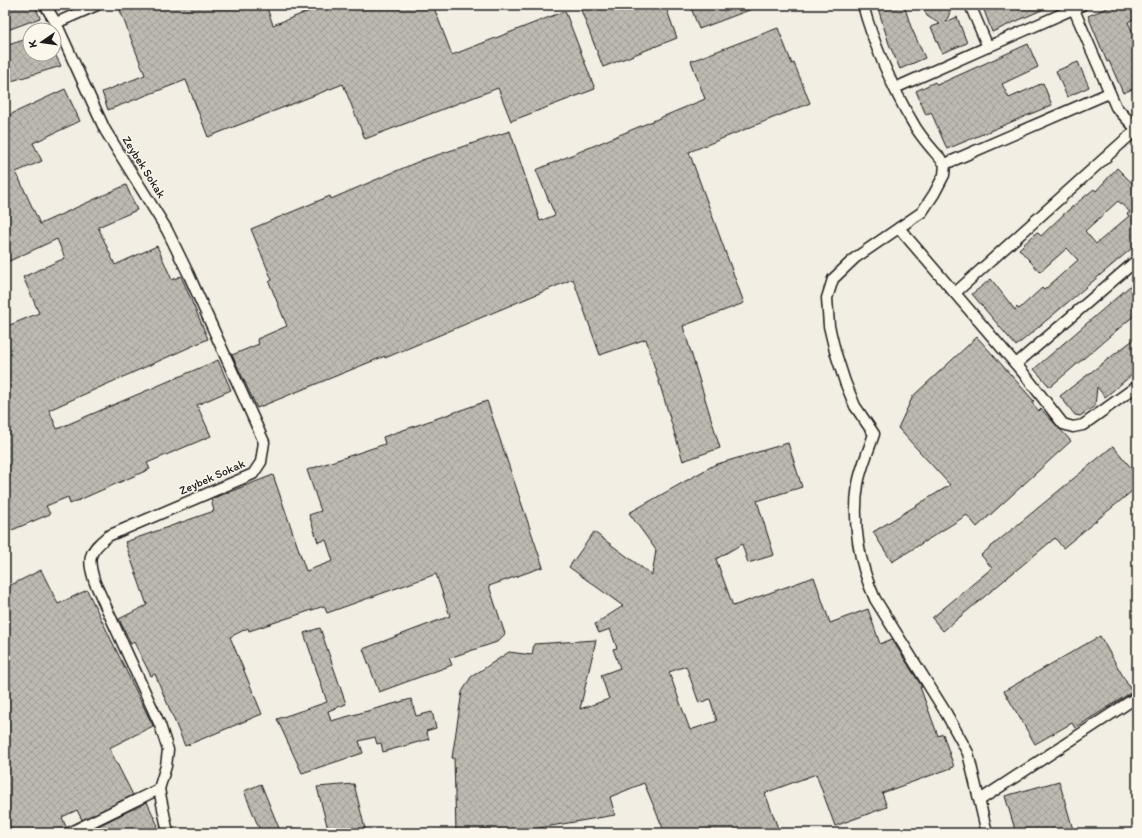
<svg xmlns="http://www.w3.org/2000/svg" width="1142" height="838" font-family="Itim,sans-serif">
  <defs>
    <pattern id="building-cross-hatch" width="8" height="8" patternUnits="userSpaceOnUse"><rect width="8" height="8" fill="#bdbab1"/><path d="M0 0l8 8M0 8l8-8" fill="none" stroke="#a29f98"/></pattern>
  </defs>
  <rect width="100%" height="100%" fill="#f2eee4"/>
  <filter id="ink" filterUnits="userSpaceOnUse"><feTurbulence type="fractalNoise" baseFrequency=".025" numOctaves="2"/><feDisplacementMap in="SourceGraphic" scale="8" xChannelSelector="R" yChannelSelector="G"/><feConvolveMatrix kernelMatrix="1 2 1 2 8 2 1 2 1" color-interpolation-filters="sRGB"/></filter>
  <g filter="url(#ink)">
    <g fill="url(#building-cross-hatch)" stroke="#1c1c1c" fill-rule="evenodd">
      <polygon points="5,5 35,5 40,18 5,31"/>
      <polygon points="118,5 266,5 273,25 325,5 433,5 452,55 565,11 595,89 511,121 498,88 365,139 343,84 208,137 186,80 108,110 102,92 145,75"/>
      <polygon points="579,5 665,5 677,38 603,67"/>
      <polygon points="690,5 760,5 760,6 699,29"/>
      <polygon points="877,5 904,5 911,27 925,58 900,69 889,44"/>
      <polygon points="922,5 953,5 946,22 957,17 967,43 942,53 931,27 940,24 927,16"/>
      <polygon points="996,5 1053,5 992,32 984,10"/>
      <polygon points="1114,5 1137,5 1137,17 1128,22 1137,42 1137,87 1123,93 1109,61 1107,62 1088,16"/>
      <polygon points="778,28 792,64 794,63 810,103 689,152 744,303 683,326 720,448 683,461 646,339 600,355 573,279 385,358 385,356 257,408 232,355 259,344 257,339 287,326 269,282 272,280 251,229 330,196 331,199 422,160 510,131 540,221 555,215 536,170 705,99 691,61"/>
      <polygon points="30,38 30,54 55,54 61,66 5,83 5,46"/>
      <polygon points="1028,44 1038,67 1002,84 1009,98 1043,83 1052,105 947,149 931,112 926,115 916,91 935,82 937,85"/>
      <polygon points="1078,62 1089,87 1067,97 1056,71"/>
      <polygon points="65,89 80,121 33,143 42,161 16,172 40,224 126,185 137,210 98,227 115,265 157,246 172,280 181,276 208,339 49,410 57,429 218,360 231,390 197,405 211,436 147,463 150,469 70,504 68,497 46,506 50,514 5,533 5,327 39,313 23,277 65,258 57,239 5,263 5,117"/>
      <path d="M1117 168 1137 188V244L1016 346 972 294 991 279 1015 310 1017 307 1019 309 1042 288 1044 290 1078 260 1067 248 1040 272 1019 249 1037 232 1041 236 1066 212 1094 189 1096 191ZM1118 201 1130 212 1127 214 1129 216 1096 244 1085 231Z"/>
      <polygon points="1137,280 1137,313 1050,387 1034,369"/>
      <polygon points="977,337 1034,401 1032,403 1039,411 1041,409 1071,441 977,527 967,515 892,562 873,532 950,485 898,428 913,396"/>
      <polygon points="1137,337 1137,380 1132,375 1105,397 1097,387 1095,406 1080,416 1075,415 1060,396"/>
      <polygon points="487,401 543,567 489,586 505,634 497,642 449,658 452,665 379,692 363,649 450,616 436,574 327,613 324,606 249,631 248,628 230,637 262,714 185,746 155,674 151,676 134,642 131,644 119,619 147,605 125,542 214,511 211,499 273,475 306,571 333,561 326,540 318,542 309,515 321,511 307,470 385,444 383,437"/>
      <path d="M788 443 802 487 757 501 774 555 748 563 742 544 716 559 733 606 814 577 830 623 868 609 880 644 892 639 922 687H920L938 736 943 734 954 767 882 793 887 807 835 826 816 774 765 793 779 831 773 833H665L644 783 610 797 615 815 510 833H456L454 758H452L462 692 471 677 509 652 532 655 534 644 596 640 580 709 609 699 601 675 620 668 613 649 617 648 610 629 599 633 595 624 623 606 569 567 594 532 652 575 656 550 629 513 714 465ZM686 666 699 703 710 699 717 721 690 730 669 672Z"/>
      <polygon points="1113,446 1137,475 1137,487 1063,548 1055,538 943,631 932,618 992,568 981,555"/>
      <polygon points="41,570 58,604 87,590 153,726 109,748 133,795 82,820 77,810 62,817 66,827 63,833 5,833 5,588"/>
      <polygon points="320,628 346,704 328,711 331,721 411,699 416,716 432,712 436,728 426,731 429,739 383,752 381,743 377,744 375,737 359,741 363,753 302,773 277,719 327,702 304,633"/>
      <polygon points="1100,636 1132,692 1075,728 1072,723 1035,744 1004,691"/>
      <polygon points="1059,781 1074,833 1016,833 1005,796"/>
      <polygon points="261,784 281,833 261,833 244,791"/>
      <polygon points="354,784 366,833 329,833 317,787"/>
      <polygon points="147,802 158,826 156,827 159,833 88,833 88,831"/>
    </g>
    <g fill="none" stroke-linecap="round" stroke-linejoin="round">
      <g stroke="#1c1c1c" stroke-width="13">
        <g id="street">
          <path d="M45 5 56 23 105 130 167 230 188 273 264 442 261 462 253 474 108 536C88 552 87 558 95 583L160 725 168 750 166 766 159 789 168 833"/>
          <path d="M863 5C872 40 894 92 913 123 921 138 934 151 945 164L944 175 934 194 922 212 855 258 833 279 827 298 829 326 835 351 845 382 855 406 874 434C869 450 861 467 858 484 852 523 859 564 875 599L946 713 968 753 987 833"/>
          <polyline points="970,5 988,47"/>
          <polyline points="1072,5 1116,107 1137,130"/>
          <polyline points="56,23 97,5"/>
          <polyline points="895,88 1082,5"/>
          <polyline points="945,164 1109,93"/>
          <polyline points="899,228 1025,375 1063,424 1073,427 1083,425 1137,386"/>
          <polyline points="955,293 1137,129"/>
          <polyline points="1016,364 1137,260"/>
          <polyline points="980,800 1137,697"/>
          <polyline points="69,833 159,789"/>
        </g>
      </g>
      <use href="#street" stroke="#fbf7ec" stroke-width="10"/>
    </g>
  </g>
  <g text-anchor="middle" stroke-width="3" stroke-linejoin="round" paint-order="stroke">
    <g font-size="12" fill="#1c1c1c" stroke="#fbf7ec">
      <text transform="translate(144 167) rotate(58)" y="4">Zeybek Sokak</text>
      <text transform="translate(212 477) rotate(-24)" y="4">Zeybek Sokak</text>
    </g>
  </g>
  <rect width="1142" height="838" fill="none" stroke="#fbf7ec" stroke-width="20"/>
  <rect x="10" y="10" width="1122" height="818" fill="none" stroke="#1c1c1c" stroke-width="1.5" filter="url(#ink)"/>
  <g transform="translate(42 42) rotate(257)"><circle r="19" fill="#fbf7ec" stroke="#a29f99"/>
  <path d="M0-3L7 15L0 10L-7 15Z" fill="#1c1c1c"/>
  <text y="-6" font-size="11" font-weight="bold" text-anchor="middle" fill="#1c1c1c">K</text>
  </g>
</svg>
